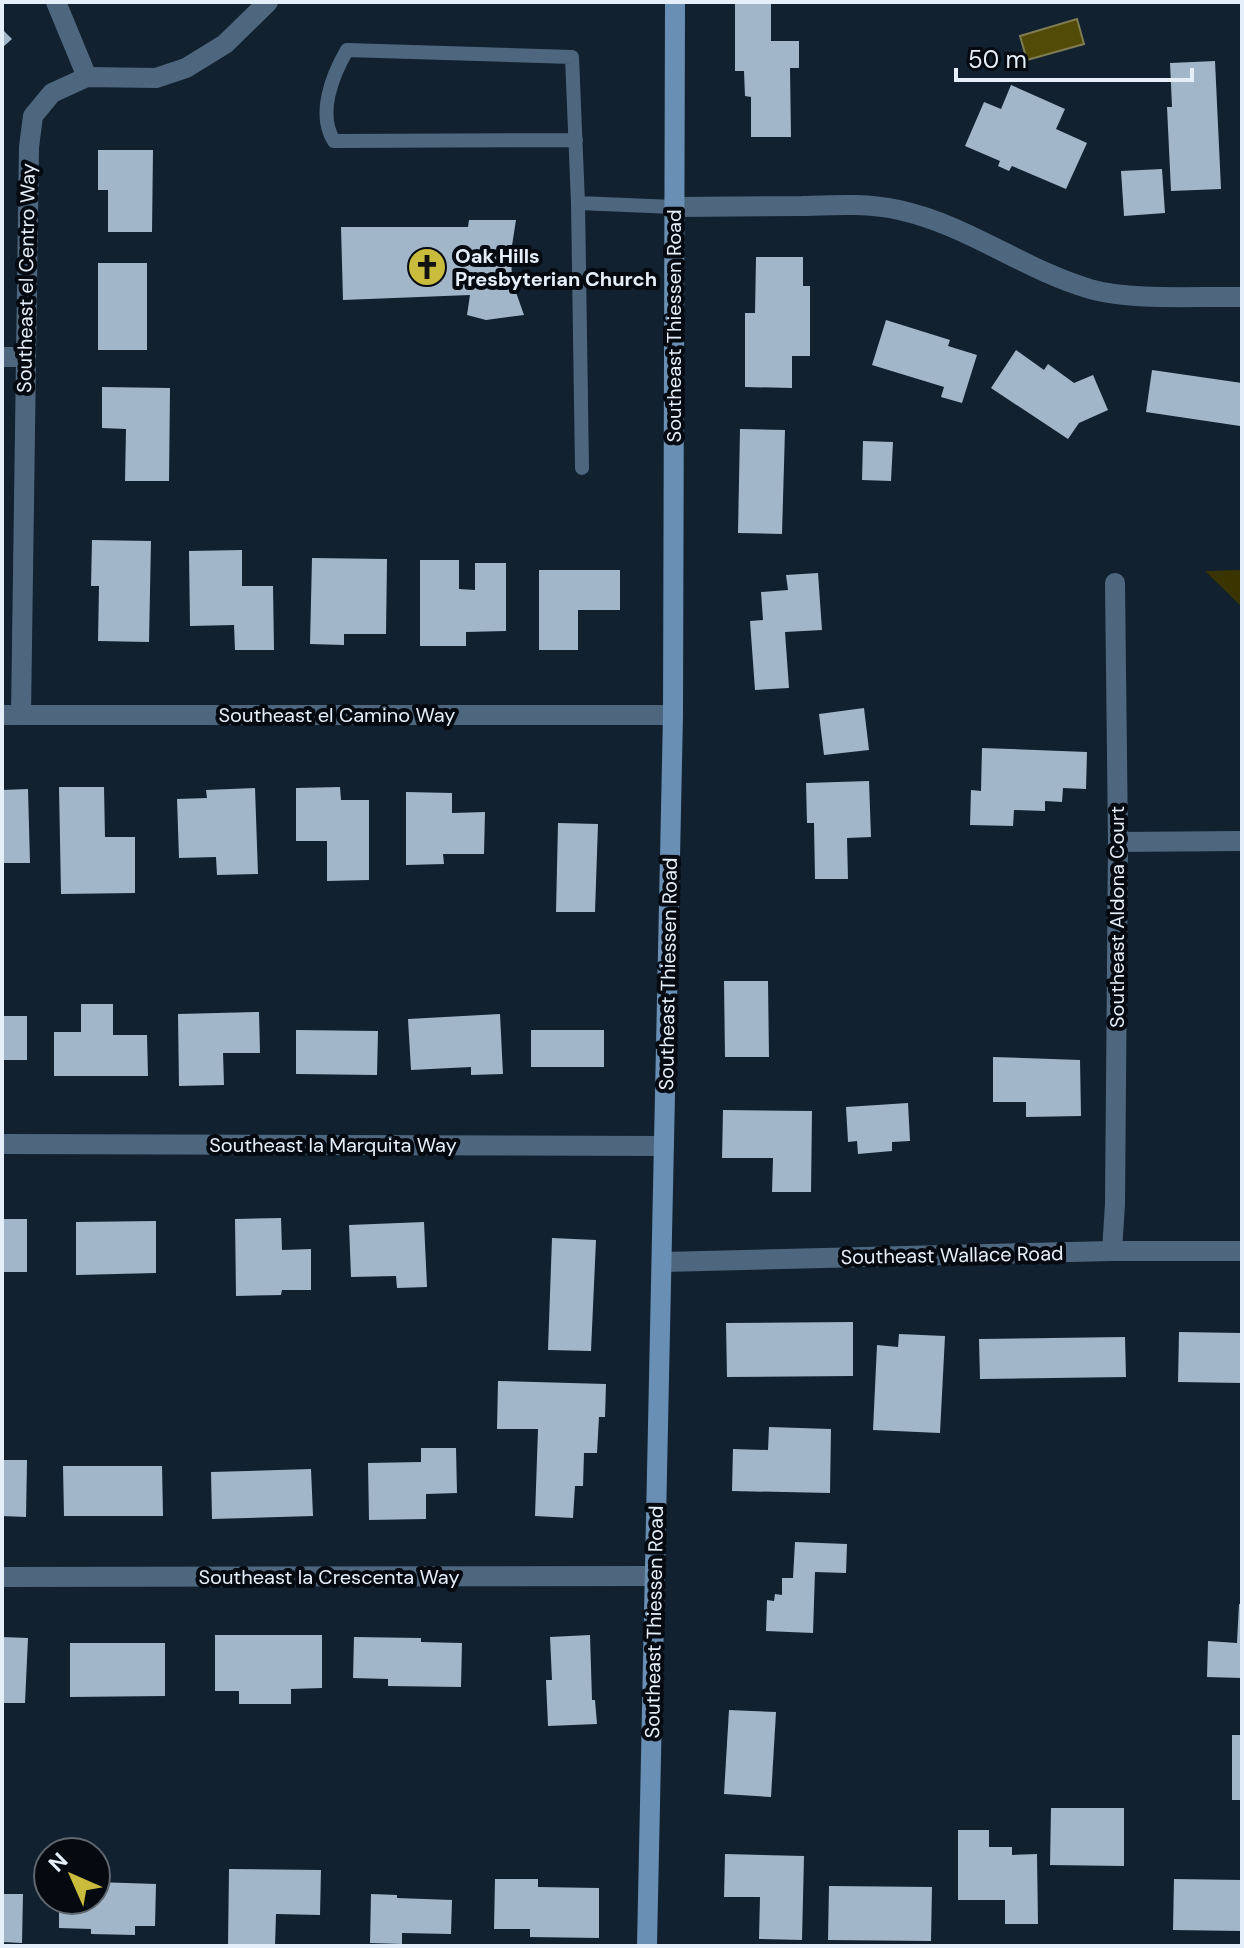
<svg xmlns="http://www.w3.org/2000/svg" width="1244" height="1948" font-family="'DM Sans',sans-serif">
  <rect width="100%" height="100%" fill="#112130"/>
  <polygon fill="#393400" points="1242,570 1242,607 1205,571"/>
  <polygon fill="#524b07" stroke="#7e7c50" stroke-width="2" points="1077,19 1084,44 1027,60 1020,36"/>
  <g fill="#a2b6c9">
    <polygon points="735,4 771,4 771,41 799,41 799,68 790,68 791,137 751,137 751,97 745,96 744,71 735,71"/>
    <polygon points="2,29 12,39 2,48"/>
    <polygon points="1215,61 1221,189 1171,191 1167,107 1172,107 1170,63"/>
    <polygon points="1011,85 1065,109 1056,129 1087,143 1066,189 1012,166 1009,171 998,166 1000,161 965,146 984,102 1001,109"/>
    <polygon points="98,150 153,150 152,232 108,232 108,190 98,190"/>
    <polygon points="1162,169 1165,213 1124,216 1121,171"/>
    <polygon points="469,220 516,220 511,252 512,281 524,315 486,320 467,315 470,295 343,300 341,227 468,227"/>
    <polygon points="756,257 803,257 803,286 810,286 810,356 792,356 792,388 745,387 745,313 755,313"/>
    <rect x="98" y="263" width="49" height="87"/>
    <polygon points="886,320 950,340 948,346 977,355 962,403 941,397 944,387 872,365"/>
    <polygon points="1016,350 1044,370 1048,364 1074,383 1093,375 1108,410 1079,423 1068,439 991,388"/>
    <polygon points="1152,370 1242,383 1240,426 1146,412"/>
    <polygon points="102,387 170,388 169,481 125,481 126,429 102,428"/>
    <polygon points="740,429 785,430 782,534 738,533"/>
    <polygon points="863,441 893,442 891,481 862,480"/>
    <polygon points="92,540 151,541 149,642 98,641 99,586 91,586"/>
    <polygon points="242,550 242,586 273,586 274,650 235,650 234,625 190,626 189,551"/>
    <polygon points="312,558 387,559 386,634 344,634 344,645 310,644"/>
    <polygon points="420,560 459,560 459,589 475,590 475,563 506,563 506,631 466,632 466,646 420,646"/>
    <polygon points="539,570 620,570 620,610 578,610 578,650 539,650"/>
    <polygon points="818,573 822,630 785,632 789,688 755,690 750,621 763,620 761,592 788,590 786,575"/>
    <polygon points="864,708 869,750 824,755 819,714"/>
    <polygon points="982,748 1087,752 1086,789 1063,788 1062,802 1045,801 1045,811 1014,810 1013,826 970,825 971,790 981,791"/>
    <polygon points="869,781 871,837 847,838 848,879 815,879 814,823 807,823 806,783"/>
    <polygon points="59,787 104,787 105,837 135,837 135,893 61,894"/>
    <polygon points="340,787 341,800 369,800 369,880 327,881 327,841 296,841 296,788"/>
    <polygon points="255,788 258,874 217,875 216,857 179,858 177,799 207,798 206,790"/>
    <polygon points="28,789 30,863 2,863 2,790"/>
    <polygon points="406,792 452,793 452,813 485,812 484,854 443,854 444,864 406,865"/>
    <polygon points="558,823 598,824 595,912 556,912"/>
    <polygon points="724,981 768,981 769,1057 725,1057"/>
    <polygon points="81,1004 113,1004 113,1035 147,1035 148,1076 54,1076 54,1032 81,1032"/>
    <polygon points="259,1012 260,1053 223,1053 224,1085 179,1086 178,1014"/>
    <polygon points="500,1014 503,1074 471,1075 471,1067 411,1070 408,1019"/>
    <rect x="2" y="1016" width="25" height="44"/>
    <polygon points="296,1030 378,1031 377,1075 296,1074"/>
    <rect x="531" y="1030" width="73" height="37"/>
    <polygon points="993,1057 1080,1060 1081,1116 1026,1117 1026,1102 993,1102"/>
    <polygon points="908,1103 910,1141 892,1142 892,1151 858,1154 857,1141 848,1142 846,1107"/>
    <polygon points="723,1110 812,1111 811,1192 772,1192 773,1158 722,1158"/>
    <polygon points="281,1218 282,1250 311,1249 311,1290 282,1290 281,1295 236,1296 235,1219"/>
    <rect x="2" y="1219" width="25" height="53"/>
    <polygon points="156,1221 156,1273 76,1275 76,1222"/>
    <polygon points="424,1222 427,1287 397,1288 396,1276 351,1277 349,1225"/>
    <polygon points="552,1238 596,1240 591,1351 548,1350"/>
    <polygon points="853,1322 853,1376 727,1377 726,1323"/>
    <polygon points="1179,1332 1242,1333 1242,1383 1178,1382"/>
    <polygon points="899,1334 945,1336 940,1433 873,1430 877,1345 898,1347"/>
    <polygon points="1125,1337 1126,1377 980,1379 979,1339"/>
    <polygon points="498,1381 606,1384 605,1417 599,1417 597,1453 584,1453 583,1486 575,1486 573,1518 535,1516 538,1429 497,1429"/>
    <polygon points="769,1427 831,1429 830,1493 732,1491 733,1449 768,1450"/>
    <polygon points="421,1448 456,1448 457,1493 426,1494 426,1519 369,1520 368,1463 421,1462"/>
    <polygon points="2,1460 27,1460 26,1517 2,1516"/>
    <polygon points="63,1466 162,1466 163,1516 64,1516"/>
    <polygon points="311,1469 313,1516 212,1519 211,1472"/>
    <polygon points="795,1542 847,1544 846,1573 815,1572 813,1633 766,1631 767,1600 774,1601 775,1594 782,1595 782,1578 793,1578"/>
    <polygon points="1239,1604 1242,1604 1242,1678 1207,1677 1208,1641 1237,1643"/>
    <polygon points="215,1635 322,1635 322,1688 291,1689 291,1704 239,1704 239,1691 215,1691"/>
    <polygon points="590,1635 592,1700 595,1700 597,1724 548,1726 546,1680 552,1680 550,1637"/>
    <polygon points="2,1637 28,1638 25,1703 2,1703"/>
    <polygon points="354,1637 421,1638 421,1642 462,1643 461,1687 388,1686 388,1679 353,1678"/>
    <polygon points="70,1643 165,1643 165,1696 70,1697"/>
    <polygon points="729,1710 776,1712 771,1797 724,1794"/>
    <rect x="1232" y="1735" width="10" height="65"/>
    <polygon points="1051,1808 1124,1808 1124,1866 1050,1865"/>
    <polygon points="958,1830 989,1830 989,1847 1012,1847 1012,1855 1037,1854 1038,1924 1005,1924 1005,1900 958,1900"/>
    <polygon points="725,1854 804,1856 802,1940 759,1939 760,1897 724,1897"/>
    <polygon points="229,1869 321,1870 320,1915 276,1914 275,1946 228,1946"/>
    <polygon points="495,1879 538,1879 538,1887 599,1888 599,1938 530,1937 530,1929 494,1929"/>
    <polygon points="1174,1879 1242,1880 1242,1931 1173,1930"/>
    <polygon points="96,1882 156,1884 155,1926 135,1926 135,1935 91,1934 91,1929 59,1928 59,1900 96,1900"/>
    <polygon points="829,1886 932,1887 931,1941 828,1940"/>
    <polygon points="2,1894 23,1894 22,1943 2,1942"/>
    <polygon points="371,1894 397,1895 397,1898 452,1900 451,1934 402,1933 402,1944 370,1943"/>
  </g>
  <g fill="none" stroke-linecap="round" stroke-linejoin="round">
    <g stroke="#4f677e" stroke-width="14">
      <path d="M576 140 334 141C317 114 332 76 347 50L572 57 578 203 674 207"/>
      <polyline points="578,203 582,468"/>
    </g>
    <g stroke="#4f677e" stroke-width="20">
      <polyline points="56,2 87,77"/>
      <path d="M674 207C717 207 760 206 802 206 835 205 867 203 899 210 968 225 1024 270 1090 289 1131 301 1198 296 1242 297"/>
      <polyline points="2,357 25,357"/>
      <polyline points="2,715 673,715"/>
      <polyline points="21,715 29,147 33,116 52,93 87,77 156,78 186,68 225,44 268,2"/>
      <polyline points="1118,842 1242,841"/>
      <polyline points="2,1144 664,1146"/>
      <polyline points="1112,1251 1115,1204 1118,842 1115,583"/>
      <polyline points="663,1262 1112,1251 1242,1251"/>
      <polyline points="2,1577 655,1576"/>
    </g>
    <polyline stroke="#6990b4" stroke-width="20" points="647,1946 673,715 675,2"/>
  </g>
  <defs>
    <g id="church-disc" transform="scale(2)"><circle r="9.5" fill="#c9bb3b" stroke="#050a11"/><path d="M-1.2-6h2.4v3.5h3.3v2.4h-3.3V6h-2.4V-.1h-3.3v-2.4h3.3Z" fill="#111"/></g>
  </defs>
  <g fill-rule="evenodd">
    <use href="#church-disc" x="427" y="267"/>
  </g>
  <g text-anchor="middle" stroke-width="8" stroke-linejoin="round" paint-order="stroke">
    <g font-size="20" font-weight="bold" fill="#e5effa" stroke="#050a11" text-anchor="start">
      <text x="455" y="263">Oak Hills<tspan x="455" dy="23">Presbyterian Church</tspan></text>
    </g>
    <g font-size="20" fill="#e5effa" stroke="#050a11">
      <text transform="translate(26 278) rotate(-89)" y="7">Southeast el Centro Way</text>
      <text transform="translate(674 326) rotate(-90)" y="7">Southeast Thiessen Road</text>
      <text x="337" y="722">Southeast el Camino Way</text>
      <text transform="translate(1117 917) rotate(-90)" y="7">Southeast Aldona Court</text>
      <text transform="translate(668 974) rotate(-89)" y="7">Southeast Thiessen Road</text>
      <text x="333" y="1152">Southeast la Marquita Way</text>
      <text transform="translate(952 1255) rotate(-1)" y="7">Southeast Wallace Road</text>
      <text x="329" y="1584">Southeast la Crescenta Way</text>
      <text transform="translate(654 1622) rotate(-89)" y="7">Southeast Thiessen Road</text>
    </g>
  </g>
  <rect width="1244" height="1948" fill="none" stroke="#e5effa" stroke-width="8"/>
  <g transform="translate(72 1876) rotate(315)"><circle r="38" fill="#050a11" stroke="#5f666e" stroke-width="2"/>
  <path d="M0-6L14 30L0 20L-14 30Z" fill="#c9bb3b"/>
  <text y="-12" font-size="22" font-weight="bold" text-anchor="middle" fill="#e5effa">N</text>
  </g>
  <path d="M956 68v12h236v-12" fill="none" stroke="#e5effa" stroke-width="4"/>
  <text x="968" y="68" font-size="24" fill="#e5effa" stroke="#050a11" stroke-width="6" paint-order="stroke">50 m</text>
</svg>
